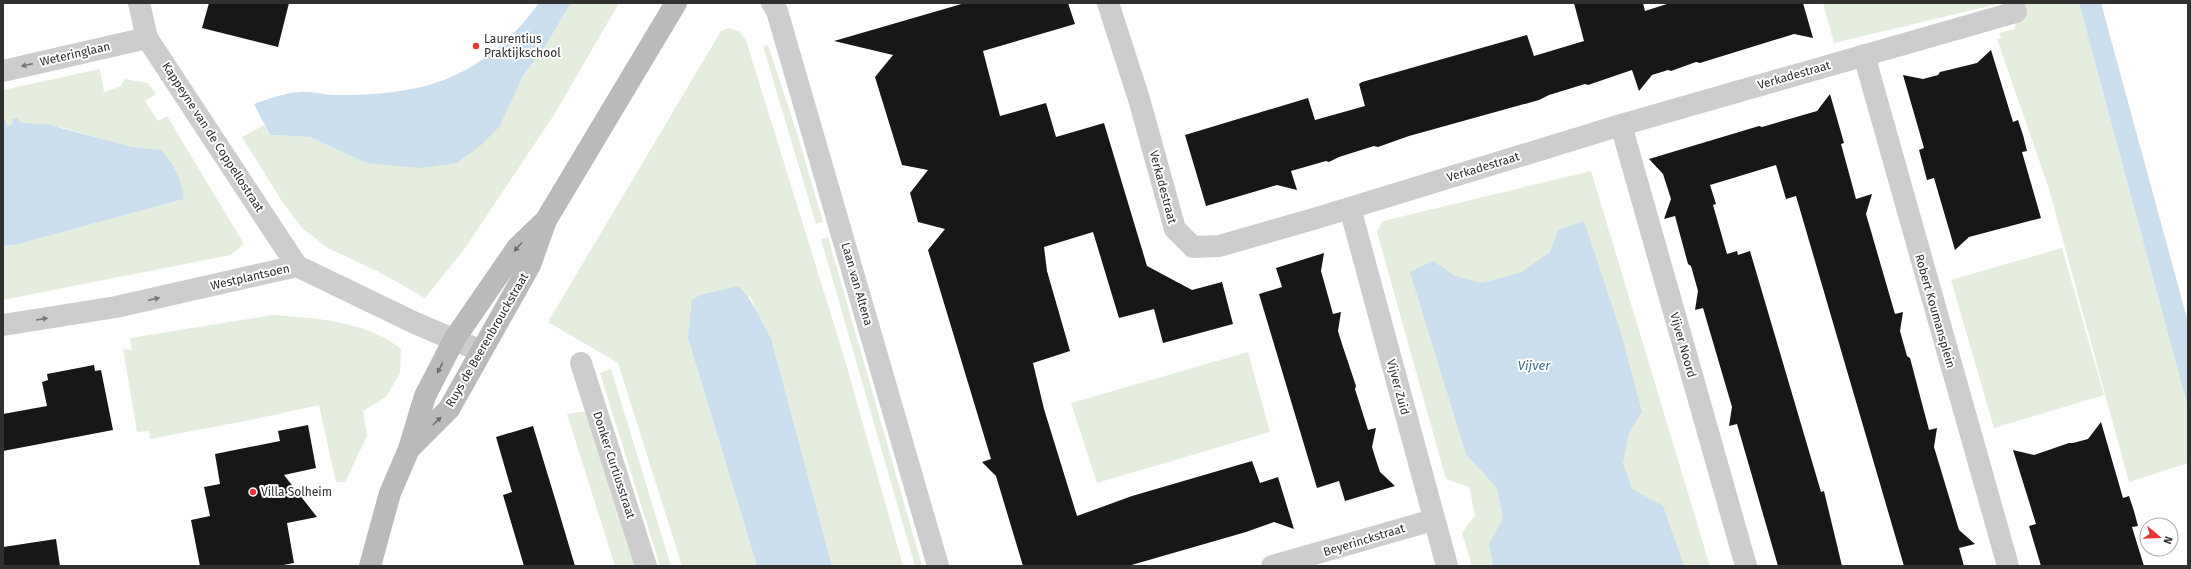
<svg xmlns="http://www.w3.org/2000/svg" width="2191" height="569" font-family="'Fira Sans',sans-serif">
  <rect width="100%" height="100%" fill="#fff"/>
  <g fill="#e5edde">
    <polygon points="571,3 619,3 554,115 463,251 425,298 381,273 328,248 302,228 283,203 242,137 264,125 270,135 310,137 366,163 500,126 523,76 546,45"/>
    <polygon points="1823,3 2002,3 1834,43"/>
    <polygon points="2021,3 2079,3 2188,408 2188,463 2129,482 2049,189 1997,39 2001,38 1999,33 2014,29 2019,15"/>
    <polygon points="729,28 739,31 746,40 845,360 903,566 832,566 771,338 761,322 750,296 688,338 757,566 682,566 618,363 548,322 721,31"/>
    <polygon points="768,45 797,133 823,222 816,224 763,46"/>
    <path d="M100 69 104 92 121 86 124 79 148 83 156 94 145 101 158 121 167 116 244 244 230 255 3 300V246L15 245 184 199C182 179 174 164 161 150 151 149 140 149 130 147 90 138 48 116 6 126L3 120V90Z"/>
    <polygon points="1591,171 1710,566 1472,566 1462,533 1475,515 1469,487 1446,479 1377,232 1383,221"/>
    <polygon points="828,237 922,566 915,566 821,239"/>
    <polygon points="2062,248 2104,395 1994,428 1951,280"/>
    <path d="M273 315C316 318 366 321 401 349L400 373 386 397 363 411 367 436 345 482H336L319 405 250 420 150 439 149 431 137 432 123 349 132 350 130 338Z"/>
    <polygon points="1248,352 1270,432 1097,483 1071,403"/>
    <polygon points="611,369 671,566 660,566 600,373"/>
    <polygon points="588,411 636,565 615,566 567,414"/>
  </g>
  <g fill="#cadeed">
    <path d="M539 3H571L546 45 523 76 500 126 481 145 457 163 420 168 366 163 310 137 270 135 254 104C267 99 285 93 299 92 311 91 323 95 335 95 426 96 484 77 539 3Z"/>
    <polygon points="2079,3 2101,3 2188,322 2188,408"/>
    <path d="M18 118 20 123 46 124 132 147 161 150C174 164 182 179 184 199L15 245 3 246V120H5L7 126 13 124 12 119Z"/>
    <polygon points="1584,221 1621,333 1642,412 1629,432 1623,463 1632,489 1663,506 1684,566 1493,566 1489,544 1503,518 1497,488 1466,454 1410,272 1433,261 1455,276 1482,283 1522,272 1550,252 1558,230"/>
    <path d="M738 286C754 300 760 321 771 338L832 566H757L688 338 692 300 700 295Z"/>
  </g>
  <g fill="#171717">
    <polygon points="209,3 289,3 278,47 202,28"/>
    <polygon points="965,3 1068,3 1075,24 983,51 1000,116 1046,103 1056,137 1104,123 1147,266 1192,290 1222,282 1233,324 1163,343 1154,309 1119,318 1093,232 1044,247 1047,271 1070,351 1033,363 1044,409 1077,516 1132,496 1252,461 1260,483 1278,477 1294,529 1274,522 1246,532 1128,566 1023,566 996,476 982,462 991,459 928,250 945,229 918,222 910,193 928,170 902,165 875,77 893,55 834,41"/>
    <polygon points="1574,3 1643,3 1645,11 1670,3 1803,3 1813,38 1794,34 1700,63 1696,62 1671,71 1668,70 1652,75 1639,91 1632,70 1588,85 1585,84 1549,95 1539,100 1409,136 1378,147 1374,146 1339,157 1329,162 1326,161 1291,171 1297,190 1277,185 1206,206 1185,135 1308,98 1315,120 1365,106 1359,84 1362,82 1527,35 1534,56 1584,41"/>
    <polygon points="1991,50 2013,122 2018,120 2023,135 2027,151 2022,152 2041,218 1969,237 1955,250 1934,178 1927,180 1919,150 1924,148 1903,75 1923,79 1938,75 1940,72 1977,63"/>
    <polygon points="1830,94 1844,143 1841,144 1856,199 1872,194 1866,214 1895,314 1903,312 1900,331 1907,356 1910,358 1929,430 1937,428 1934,447 1959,530 1975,544 1959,548 1964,566 1904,566 1796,196 1786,199 1776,165 1710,185 1716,204 1713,205 1727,254 1737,251 1738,255 1750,251 1821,492 1824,491 1842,566 1778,566 1737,424 1729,426 1732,407 1703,308 1695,310 1698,291 1691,266 1688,264 1675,216 1664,219 1671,199 1663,174 1649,159 1759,126 1762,127 1817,111"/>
    <polygon points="1324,253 1321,271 1333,314 1341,312 1338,331 1342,344 1356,386 1355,389 1368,430 1376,428 1372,447 1376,460 1380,472 1395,486 1345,501 1339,481 1317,488 1259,294 1282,287 1276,268"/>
    <polygon points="94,365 95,371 101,370 113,430 3,451 3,414 47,406 42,382 48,380 47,374"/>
    <polygon points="2101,422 2123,498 2129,496 2134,511 2138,526 2132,527 2144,566 2041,566 2029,526 2036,524 2013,450 2034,455 2069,443 2073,443 2088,439"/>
    <polygon points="308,425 316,468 284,475 317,517 287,523 294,563 278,566 200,566 191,520 210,516 204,487 220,484 215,454 280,441 278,431"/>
    <polygon points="533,426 556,502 575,566 524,566 503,495 512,492 496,437"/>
    <polygon points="56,539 60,566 3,566 3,547"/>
  </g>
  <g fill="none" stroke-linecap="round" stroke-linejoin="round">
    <g stroke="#cdcdcd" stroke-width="22">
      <polyline points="139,3 147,38 297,266"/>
      <polyline points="772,3 777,11 938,566"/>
      <polyline points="1108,3 1139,99 1175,229 1193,247 1219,246 1317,218 1621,125 2016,12 2013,3"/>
      <polyline points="1864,55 2008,566"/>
      <polyline points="3,71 147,38"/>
      <polyline points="1621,125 1746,566"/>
      <polyline points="1350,208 1447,566"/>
      <polyline points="3,325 116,307 297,266 415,323 481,351"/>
      <polyline points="581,363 646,566"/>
      <polyline points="1272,566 1433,520"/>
    </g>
    <g stroke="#bababa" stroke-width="22">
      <polyline points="409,449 449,409 530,265 546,220 676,3"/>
      <polyline points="370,566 390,493 409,449 425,396 455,338 517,248 544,222"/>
    </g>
  </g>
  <defs><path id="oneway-solid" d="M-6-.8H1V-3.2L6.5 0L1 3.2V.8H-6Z"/></defs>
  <g fill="#777">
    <use href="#oneway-solid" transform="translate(27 65) rotate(167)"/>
    <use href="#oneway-solid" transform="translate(154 299) rotate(-13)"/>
    <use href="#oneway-solid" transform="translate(42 319) rotate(-9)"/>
  </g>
  <g fill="#6e6e6e">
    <use href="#oneway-solid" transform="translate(518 247) rotate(132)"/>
    <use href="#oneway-solid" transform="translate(440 368) rotate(117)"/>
    <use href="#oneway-solid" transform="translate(437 421) rotate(-45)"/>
  </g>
  <g fill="#e63337" stroke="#fff" stroke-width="1.5">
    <circle cx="476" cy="46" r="4"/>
    <circle cx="253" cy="492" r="4"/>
  </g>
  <g text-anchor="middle" stroke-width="4" stroke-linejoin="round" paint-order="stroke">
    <g font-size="12" fill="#303030" stroke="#fff" text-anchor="start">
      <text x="484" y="43">Laurentius<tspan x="484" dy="14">Praktijkschool</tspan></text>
      <text x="261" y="496">Villa Solheim</text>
    </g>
    <g font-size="12" fill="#303030" stroke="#fff">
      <text transform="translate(75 54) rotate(-13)" y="4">Weteringlaan</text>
      <text transform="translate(1794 75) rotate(-16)" y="4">Verkadestraat</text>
      <text transform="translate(213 137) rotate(57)" y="4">Kappeyne van de Coppellostraat</text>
      <text transform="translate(1483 167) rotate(-17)" y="4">Verkadestraat</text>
      <text transform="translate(1163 187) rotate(75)" y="4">Verkadestraat</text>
      <text transform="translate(250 277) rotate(-13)" y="4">Westplantsoen</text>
      <text transform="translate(857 284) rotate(74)" y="4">Laan van Altena</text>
      <text transform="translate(1935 311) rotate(74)" y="4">Robert Koumansplein</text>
      <text transform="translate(487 340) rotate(-60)" y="4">Ruys de Beerenbrouckstraat</text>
      <text transform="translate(1683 345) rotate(74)" y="4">Vijver Noord</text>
      <text transform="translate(1398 387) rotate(75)" y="4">Vijver Zuid</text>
      <text transform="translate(614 465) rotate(72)" y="4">Donker Curtiusstraat</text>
      <text transform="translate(1364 540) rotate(-17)" y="4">Beyerinckstraat</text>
    </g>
    <g font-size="13" font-style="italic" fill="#3d6d93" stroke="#fff">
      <text x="1534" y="370">Vijver</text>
    </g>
  </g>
  <rect width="2191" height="569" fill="none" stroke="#303030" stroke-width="8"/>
  <g transform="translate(2159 537) rotate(109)"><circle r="19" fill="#ffffff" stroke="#acacac"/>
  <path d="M0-3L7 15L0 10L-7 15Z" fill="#e63337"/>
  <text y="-6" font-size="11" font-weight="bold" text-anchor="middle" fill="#303030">N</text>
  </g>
</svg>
